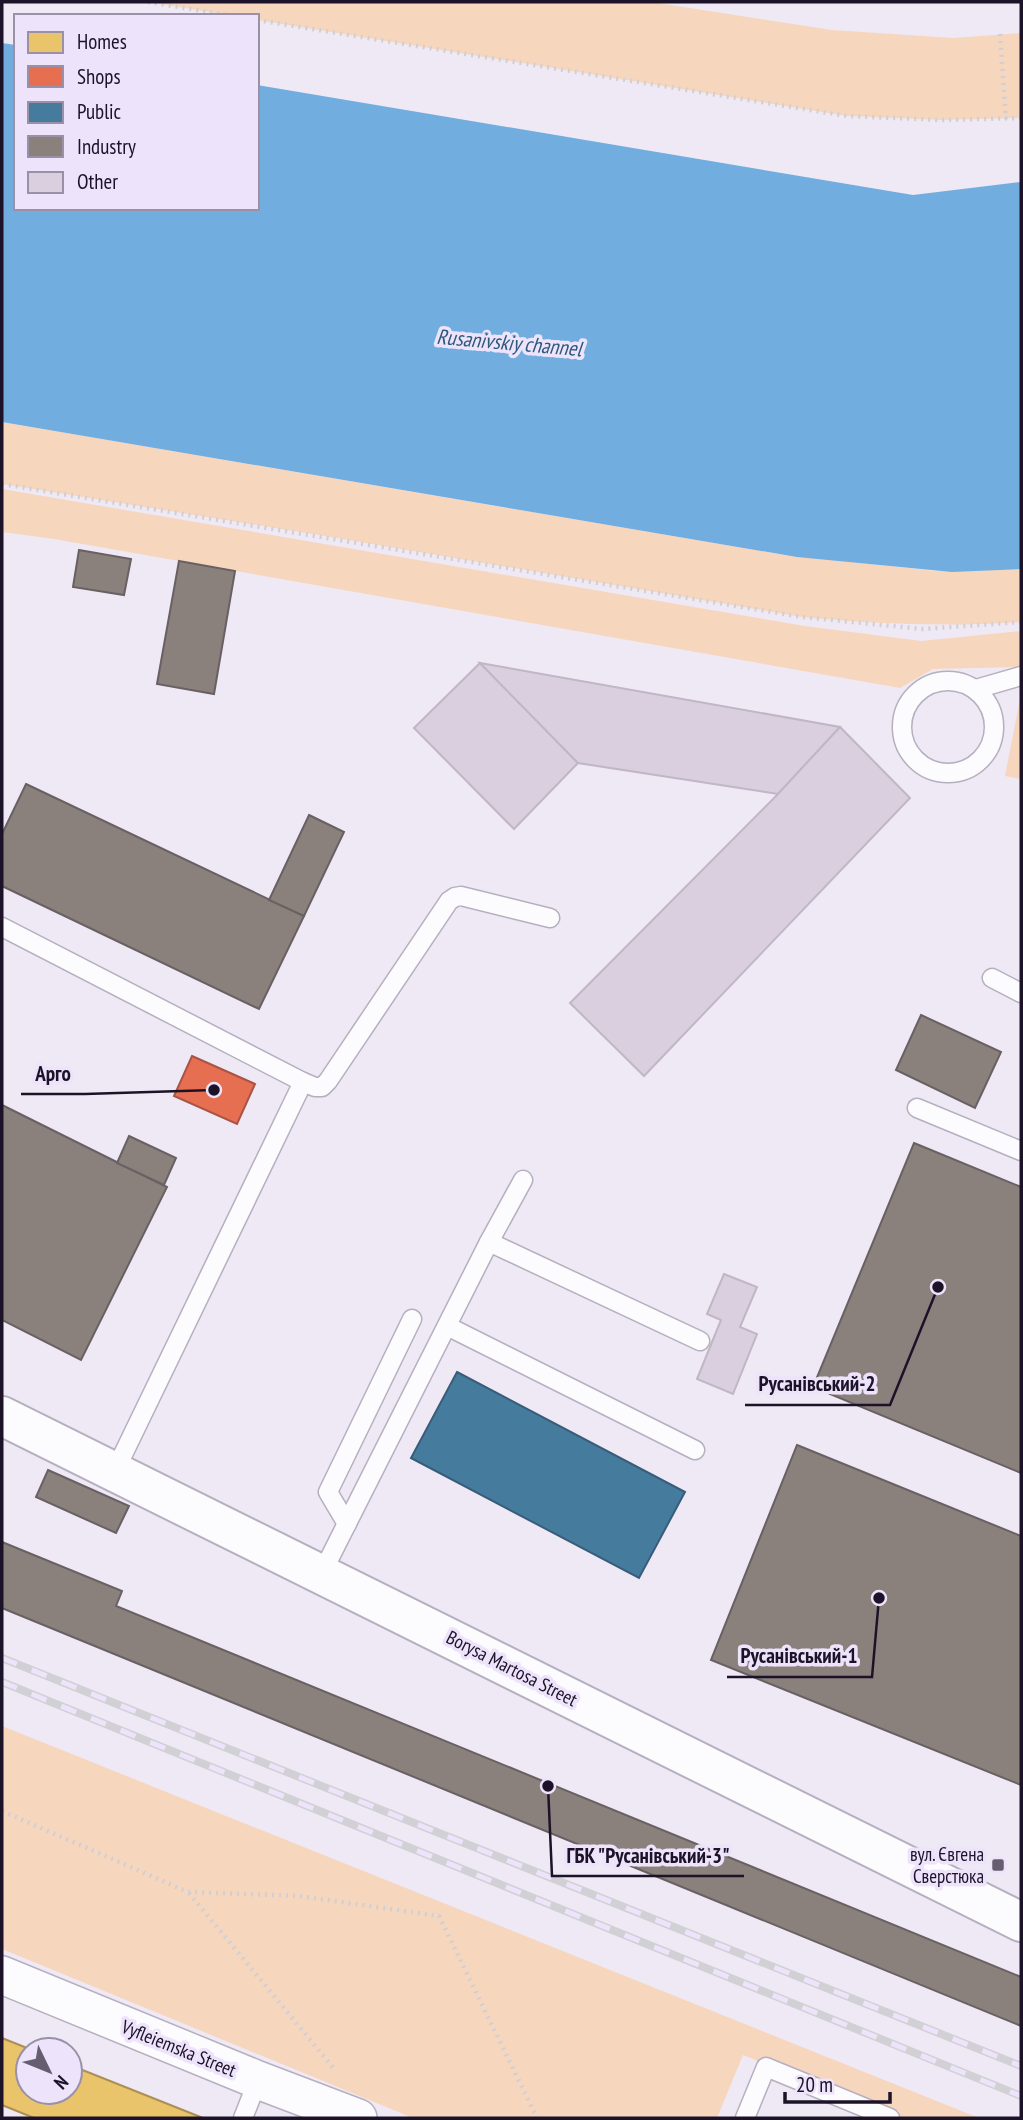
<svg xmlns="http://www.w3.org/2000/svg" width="1023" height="2120" font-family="'PT Sans Narrow',sans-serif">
  <rect width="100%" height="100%" fill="#eee9f5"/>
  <g fill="#f7d6be">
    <polygon points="148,2 651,2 832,30 953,38 1021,33 1021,118 941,120 847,116 257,20 257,16 233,16"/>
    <path d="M2 422 784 555 936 571 1021 569V622C947 627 875 624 802 617L325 536 2 484Z"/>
    <polygon points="2,489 805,626 921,641 1021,631 1021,667 933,669 900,688 54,539 2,532"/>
    <polygon points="1020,699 1021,699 1021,779 1005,776"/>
    <polygon points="2,1726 979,2118 900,2118 743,2055 717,2118 413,2118 2,1949"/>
  </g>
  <polygon fill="#71addf" points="2,43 16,45 16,208 257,208 257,85 913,195 1021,182 1021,569 952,572 797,557 2,422"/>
  <polygon fill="#e9c46a" stroke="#ac8f56" stroke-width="2" points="2,2038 32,2050 28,2050 28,2092 70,2092 70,2065 203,2118 34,2118 2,2105"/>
  <polygon fill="#e76f51" stroke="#aa5345" stroke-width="2" points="192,1056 255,1084 237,1124 174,1096"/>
  <polygon fill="#457b9d" stroke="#395c7a" stroke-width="2" points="457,1372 685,1492 639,1578 411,1458"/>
  <g fill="#8a817c" stroke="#696063" stroke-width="2">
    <polygon points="79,550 131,559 124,595 73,587"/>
    <polygon points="179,561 235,571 214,694 157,684"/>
    <polygon points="26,784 304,916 259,1009 2,886 2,834"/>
    <polygon points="309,815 344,832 304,916 269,900"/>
    <polygon points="921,1015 1001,1052 975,1108 896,1070"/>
    <polygon points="2,1105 167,1187 81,1360 2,1320"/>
    <polygon points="129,1136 176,1158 164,1185 117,1163"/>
    <polygon points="914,1143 1021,1187 1021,1473 813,1387"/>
    <polygon points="797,1445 1021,1536 1021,1785 711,1660"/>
    <polygon points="48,1470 129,1506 116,1533 36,1497"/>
    <polygon points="2,1542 122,1591 116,1606 1021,1977 1021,2026 2,1608"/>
  </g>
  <g fill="#dacfde" stroke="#c1b6c5" stroke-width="2">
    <polygon points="480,663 578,763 514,829 414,728"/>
    <polygon points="480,663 840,727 778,794 578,763"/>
    <polygon points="840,727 910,798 644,1076 570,1003 778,794"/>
    <polygon points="724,1274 757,1287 740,1327 757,1334 733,1394 697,1379 721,1320 707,1314"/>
  </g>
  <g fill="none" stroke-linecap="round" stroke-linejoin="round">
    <g stroke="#b6afbf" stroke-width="21">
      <g id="service">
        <circle cx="948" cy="727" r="46"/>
        <polyline points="976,689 1021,676"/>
        <polyline points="2,927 303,1082 315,1087 322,1087 328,1081 449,901 455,897 461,896 550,918"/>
        <polyline points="992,978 1021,993"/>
        <polyline points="917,1108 1021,1151"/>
        <polyline points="489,1242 700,1341"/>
        <polyline points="447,1326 695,1450"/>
        <polyline points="115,1471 303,1082"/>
        <polyline points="347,1524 328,1492 412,1319"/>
        <polyline points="322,1573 489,1242 523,1180"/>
        <polyline points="243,2118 258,2080"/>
        <polyline points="745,2118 766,2067 890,2118"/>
      </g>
    </g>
    <g stroke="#b6afbf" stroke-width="40">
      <polyline id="minor" points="2,1975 258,2080 358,2118"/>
    </g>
    <g stroke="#b6afbf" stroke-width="42">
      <polyline id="secondary" points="2,1416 1021,1922"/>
    </g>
    <g stroke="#d0cfd3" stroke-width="4.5" stroke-dasharray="2 5" stroke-linecap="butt">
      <polyline points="148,2 233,16"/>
      <polyline points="257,20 847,116 942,120 1021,118"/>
      <polyline points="1000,34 1006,119"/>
      <polyline points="2,484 802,617 923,629 1021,622"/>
      <polyline points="2,1811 188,1892 299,1896 439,1916 537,2118"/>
      <polyline points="189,1893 335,2070"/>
    </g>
    <use href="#service" stroke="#fcfcfe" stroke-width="18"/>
    <use href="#minor" stroke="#fcfcfe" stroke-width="37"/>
    <use href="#secondary" stroke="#fcfcfe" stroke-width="38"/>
    <g stroke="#d1d0d4" stroke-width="8">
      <g id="rail">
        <polyline points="2,1658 1021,2066"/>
        <polyline points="2,1682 1021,2096"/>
      </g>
    </g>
    <use href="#rail" stroke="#ede3fb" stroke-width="5" stroke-dasharray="16" stroke-linecap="butt"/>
  </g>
  <rect fill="#665e70" stroke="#ede3fb" stroke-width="2.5" x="991" y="1858" width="14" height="14" rx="3.5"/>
  <g text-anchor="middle" stroke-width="7" stroke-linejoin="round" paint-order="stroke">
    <g font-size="19" fill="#1d1328" stroke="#ede3fb">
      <text transform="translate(512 1668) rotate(27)" y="7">Borysa Martosa Street</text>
      <text transform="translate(179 2048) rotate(22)" y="7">Vyfleiemska Street</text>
    </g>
    <g font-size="19" fill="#1d1328" stroke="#ede3fb" text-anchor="end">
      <text x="984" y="1861">вул. Євгена<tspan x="984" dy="22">Сверстюка</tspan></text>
    </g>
    <g font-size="21" font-style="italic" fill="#2d5a7d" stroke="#ede3fb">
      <text transform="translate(509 343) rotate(5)" y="7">Rusanivskiy channel</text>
    </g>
  </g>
  <path fill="none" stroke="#1d1328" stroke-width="2.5" d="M214 1090L85 1094H21M938 1287L890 1405H745M879 1598L872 1677H727M548 1786L552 1876H744"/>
  <g fill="#1d1328" stroke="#ede3fb" stroke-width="2.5">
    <circle cx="214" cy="1090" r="7"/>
    <circle cx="938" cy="1287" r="7"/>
    <circle cx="879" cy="1598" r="7"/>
    <circle cx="548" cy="1786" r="7"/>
  </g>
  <g font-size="21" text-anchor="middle" font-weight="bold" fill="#1d1328" stroke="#ede3fb" stroke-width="7" stroke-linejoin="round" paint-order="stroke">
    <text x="53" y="1081">Арго</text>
    <text x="817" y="1391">Русанівський-2</text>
    <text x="799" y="1663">Русанівський-1</text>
    <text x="648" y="1863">ГБК "Русанівський-3"</text>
  </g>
  <rect width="1023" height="2120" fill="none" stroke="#1d1328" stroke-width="7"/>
  <rect x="14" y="14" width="245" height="196" fill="#ede3fb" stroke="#9a90a7" stroke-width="2"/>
  <rect x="28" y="32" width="35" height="21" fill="#e9c46a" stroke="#9a90a7" stroke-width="2"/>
  <text x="77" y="49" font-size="21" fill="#1d1328">Homes</text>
  <rect x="28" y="66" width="35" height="21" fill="#e76f51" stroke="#9a90a7" stroke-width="2"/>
  <text x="77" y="84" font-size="21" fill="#1d1328">Shops</text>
  <rect x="28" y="102" width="35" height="21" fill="#457b9d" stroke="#9a90a7" stroke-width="2"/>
  <text x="77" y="119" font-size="21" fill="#1d1328">Public</text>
  <rect x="28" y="136" width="35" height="21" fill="#8a817c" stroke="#9a90a7" stroke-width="2"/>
  <text x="77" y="154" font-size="21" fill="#1d1328">Industry</text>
  <rect x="28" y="172" width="35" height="21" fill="#dacfde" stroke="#9a90a7" stroke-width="2"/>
  <text x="77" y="189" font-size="21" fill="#1d1328">Other</text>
  <g transform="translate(49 2071) rotate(133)"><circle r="33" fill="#ede3fb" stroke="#9a90a7" stroke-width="2"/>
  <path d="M0-5L12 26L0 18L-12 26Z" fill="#665e70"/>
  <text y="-10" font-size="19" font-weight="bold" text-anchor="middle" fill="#1d1328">N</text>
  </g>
  <path d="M785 2092v10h105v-10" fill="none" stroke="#1d1328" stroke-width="3.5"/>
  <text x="796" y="2092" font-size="21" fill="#1d1328" stroke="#ede3fb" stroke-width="5" paint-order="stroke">20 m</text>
</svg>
